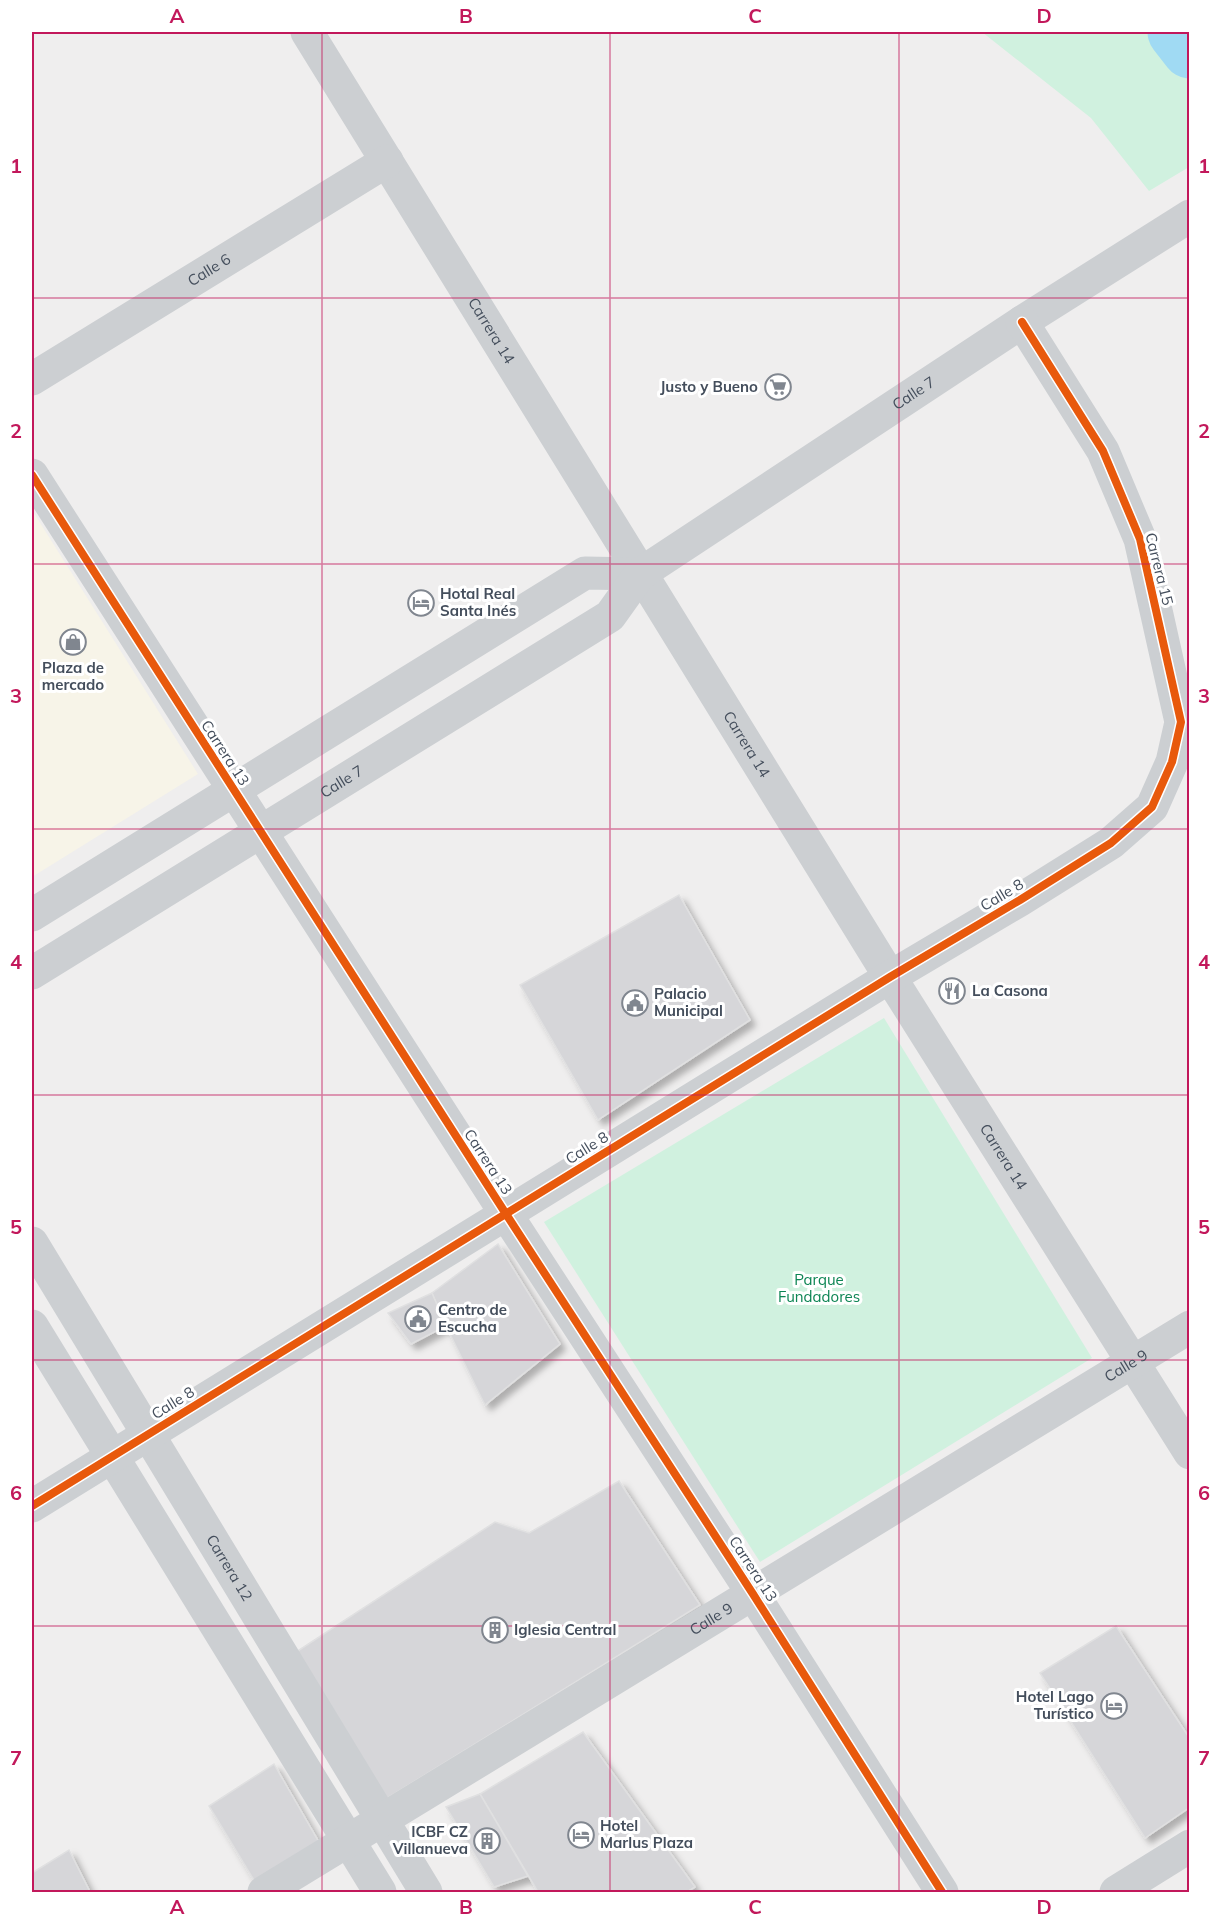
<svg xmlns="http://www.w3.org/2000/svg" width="1221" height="1924" font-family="Mulish,sans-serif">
  <defs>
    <filter id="shadow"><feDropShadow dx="5.5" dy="5.5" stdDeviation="3" flood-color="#0004"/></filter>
  </defs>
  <rect width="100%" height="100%" fill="#efeeee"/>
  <polygon fill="#f7f4e8" points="32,510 198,774 32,877"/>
  <g fill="#d0f1df">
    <polygon points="982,32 1189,32 1189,167 1149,191 1091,118"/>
    <polygon points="884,1018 1092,1358 760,1562 544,1222"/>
  </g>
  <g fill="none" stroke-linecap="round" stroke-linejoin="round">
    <polyline stroke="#a0daf3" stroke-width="57" points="1176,32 1190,50"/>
  </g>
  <g fill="#d6d6d9" stroke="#e0e0e1" stroke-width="1.5" filter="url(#shadow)">
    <polygon points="679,895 750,1020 598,1120 520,985"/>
    <polygon points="498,1244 560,1344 485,1405 446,1326 432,1293"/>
    <polygon points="432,1293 446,1326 411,1344 388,1313"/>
    <polygon points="619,1481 700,1605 386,1799 293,1654 495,1522 529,1533"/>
    <polygon points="1116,1626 1190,1739 1190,1807 1145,1838 1040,1673"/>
    <polygon points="583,1732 695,1887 687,1892 538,1892 480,1794"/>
    <polygon points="274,1764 320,1844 255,1882 209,1806"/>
    <polygon points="480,1794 528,1876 494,1887 446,1807"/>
    <polygon points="69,1850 90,1892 32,1892 32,1873"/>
  </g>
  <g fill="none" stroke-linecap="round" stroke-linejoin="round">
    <g stroke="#cccfd2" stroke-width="33">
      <path id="s1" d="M307 32 890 977 1190 1453"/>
      <path id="s2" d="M32 379 387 161"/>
      <polyline points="32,475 506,1214 753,1594 942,1892"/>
      <polyline points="32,915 585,573 640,574"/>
      <path id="s3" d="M32 973 610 616 640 574 1022 322 1190 216"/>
      <path id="s4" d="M32 1243 426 1892"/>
      <polyline points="32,1326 380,1892"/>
      <polyline points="32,1506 890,977 1020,900 1111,843 1152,807 1172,762 1181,722 1140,539 1103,451 1022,322"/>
      <path id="s5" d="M264 1892 1190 1327"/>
      <polyline points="1116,1892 1190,1846"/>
    </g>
    <g stroke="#fff" stroke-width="11">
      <g id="cycleway">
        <polyline points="32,475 506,1214 753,1594 942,1892"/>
        <polyline points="32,1506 890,977 1020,900 1111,843 1152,807 1172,762 1181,722 1140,539 1103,451 1022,322"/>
      </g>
    </g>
    <use href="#cycleway" stroke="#e8590c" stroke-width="8"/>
  </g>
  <path fill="none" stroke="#c2185b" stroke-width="1.5" stroke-opacity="0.55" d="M322 32V1892M610 32V1892M899 32V1892M32 298H1190M32 564H1190M32 829H1190M32 1095H1190M32 1360H1190M32 1626H1190"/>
  <defs>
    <g id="supermarket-ring" transform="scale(1.35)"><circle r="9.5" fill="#fff" stroke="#80868f" stroke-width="1.5"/><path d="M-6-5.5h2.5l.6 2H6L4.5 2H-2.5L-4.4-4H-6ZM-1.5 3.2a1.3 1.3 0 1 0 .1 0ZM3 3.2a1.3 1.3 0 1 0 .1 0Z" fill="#80868f"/></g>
    <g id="hotel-ring" transform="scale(1.35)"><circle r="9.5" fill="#fff" stroke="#80868f" stroke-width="1.5"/><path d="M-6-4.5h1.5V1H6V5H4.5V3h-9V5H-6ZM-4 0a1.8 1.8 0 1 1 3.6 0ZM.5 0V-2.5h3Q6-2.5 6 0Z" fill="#80868f"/></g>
    <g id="shop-ring" transform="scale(1.35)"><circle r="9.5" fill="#fff" stroke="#80868f" stroke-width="1.5"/><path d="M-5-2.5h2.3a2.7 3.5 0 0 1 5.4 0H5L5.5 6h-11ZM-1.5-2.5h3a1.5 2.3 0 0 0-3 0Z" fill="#80868f"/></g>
    <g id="restaurant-ring" transform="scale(1.35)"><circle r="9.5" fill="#fff" stroke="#80868f" stroke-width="1.5"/><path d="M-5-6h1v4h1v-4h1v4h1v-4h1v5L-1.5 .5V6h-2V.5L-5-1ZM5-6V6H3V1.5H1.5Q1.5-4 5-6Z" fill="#80868f"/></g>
    <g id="civic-ring" transform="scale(1.35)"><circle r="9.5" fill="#fff" stroke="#80868f" stroke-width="1.5"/><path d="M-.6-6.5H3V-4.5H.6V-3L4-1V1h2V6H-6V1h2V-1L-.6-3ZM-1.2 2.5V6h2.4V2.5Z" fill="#80868f"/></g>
    <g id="building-ring" transform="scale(1.35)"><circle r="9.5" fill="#fff" stroke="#80868f" stroke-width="1.5"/><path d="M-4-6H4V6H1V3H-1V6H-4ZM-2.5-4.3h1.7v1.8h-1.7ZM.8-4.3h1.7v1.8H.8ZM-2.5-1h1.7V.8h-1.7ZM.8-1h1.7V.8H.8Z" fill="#80868f"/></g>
  </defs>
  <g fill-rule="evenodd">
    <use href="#supermarket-ring" x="778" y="387"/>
    <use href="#hotel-ring" x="421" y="603"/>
    <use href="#shop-ring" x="73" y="642"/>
    <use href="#restaurant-ring" x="952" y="991"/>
    <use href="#civic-ring" x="635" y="1003"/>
    <use href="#civic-ring" x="418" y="1319"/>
    <use href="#building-ring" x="495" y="1630"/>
    <use href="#hotel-ring" x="1114" y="1706"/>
    <use href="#hotel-ring" x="581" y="1835"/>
    <use href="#building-ring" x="487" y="1841"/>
  </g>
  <g text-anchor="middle" stroke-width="6" stroke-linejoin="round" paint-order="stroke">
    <g font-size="15" fill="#444e5c" stroke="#fff">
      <text dy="5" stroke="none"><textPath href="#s2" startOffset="208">Calle 6</textPath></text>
      <text dy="5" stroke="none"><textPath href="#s1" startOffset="351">Carrera 14</textPath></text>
      <text dy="5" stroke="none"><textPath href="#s3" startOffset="1059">Calle 7</textPath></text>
      <text transform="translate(1159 569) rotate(76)" y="5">Carrera 15</text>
      <text dy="5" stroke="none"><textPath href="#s1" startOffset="837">Carrera 14</textPath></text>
      <text transform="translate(225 753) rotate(57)" y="5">Carrera 13</text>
      <text dy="5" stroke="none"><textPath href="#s3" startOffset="364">Calle 7</textPath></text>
      <text transform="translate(1002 895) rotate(-31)" y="5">Calle 8</text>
      <text transform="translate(587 1148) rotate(-32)" y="5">Calle 8</text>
      <text dy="5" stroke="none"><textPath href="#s1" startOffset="1323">Carrera 14</textPath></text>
      <text transform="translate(488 1162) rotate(57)" y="5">Carrera 13</text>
      <text dy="5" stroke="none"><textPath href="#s5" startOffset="1010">Calle 9</textPath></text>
      <text transform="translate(173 1403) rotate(-32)" y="5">Calle 8</text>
      <text dy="5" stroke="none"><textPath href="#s4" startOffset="380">Carrera 12</textPath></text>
      <text transform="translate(753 1569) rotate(57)" y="5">Carrera 13</text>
      <text dy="5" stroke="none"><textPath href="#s5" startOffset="524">Calle 9</textPath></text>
    </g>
    <g font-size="15" font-weight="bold" fill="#444e5c" stroke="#fff" text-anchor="start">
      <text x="758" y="392" text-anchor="end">Justo y Bueno</text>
      <text x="440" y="599">Hotal Real<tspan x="440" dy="17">Santa Inés</tspan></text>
      <text x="73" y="673" text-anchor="middle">Plaza de<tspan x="73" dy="17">mercado</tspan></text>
      <text x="972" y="996">La Casona</text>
      <text x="654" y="999">Palacio<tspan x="654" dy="17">Municipal</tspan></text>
      <text x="438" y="1315">Centro de<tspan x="438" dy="17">Escucha</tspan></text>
      <text x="514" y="1635">Iglesia Central</text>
      <text x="1094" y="1702" text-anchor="end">Hotel Lago<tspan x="1094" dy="17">Turístico</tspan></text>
      <text x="600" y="1831">Hotel<tspan x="600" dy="17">Marlus Plaza</tspan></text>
      <text x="468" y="1837" text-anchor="end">ICBF CZ<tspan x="468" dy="17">Villanueva</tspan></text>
    </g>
    <g font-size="15" fill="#0d8554" stroke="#fff">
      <text x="819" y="1285">Parque<tspan x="819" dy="17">Fundadores</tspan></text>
    </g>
  </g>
  <rect width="1221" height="1924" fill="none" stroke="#ffffff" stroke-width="66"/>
  <rect x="33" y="33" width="1155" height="1858" fill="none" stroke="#c2185b" stroke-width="2"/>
  <g font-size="20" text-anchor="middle" font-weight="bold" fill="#c2185b">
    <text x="177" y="23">A</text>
    <text x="466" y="23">B</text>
    <text x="755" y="23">C</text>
    <text x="1044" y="23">D</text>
    <text x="16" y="173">1</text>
    <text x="1204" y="173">1</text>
    <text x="16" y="438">2</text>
    <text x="1204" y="438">2</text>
    <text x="16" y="703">3</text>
    <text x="1204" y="703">3</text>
    <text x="16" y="969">4</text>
    <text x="1204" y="969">4</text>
    <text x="16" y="1234">5</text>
    <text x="1204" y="1234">5</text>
    <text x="16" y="1500">6</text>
    <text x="1204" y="1500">6</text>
    <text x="16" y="1765">7</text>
    <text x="1204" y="1765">7</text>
    <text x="177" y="1914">A</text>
    <text x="466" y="1914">B</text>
    <text x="755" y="1914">C</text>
    <text x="1044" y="1914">D</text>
  </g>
</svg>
